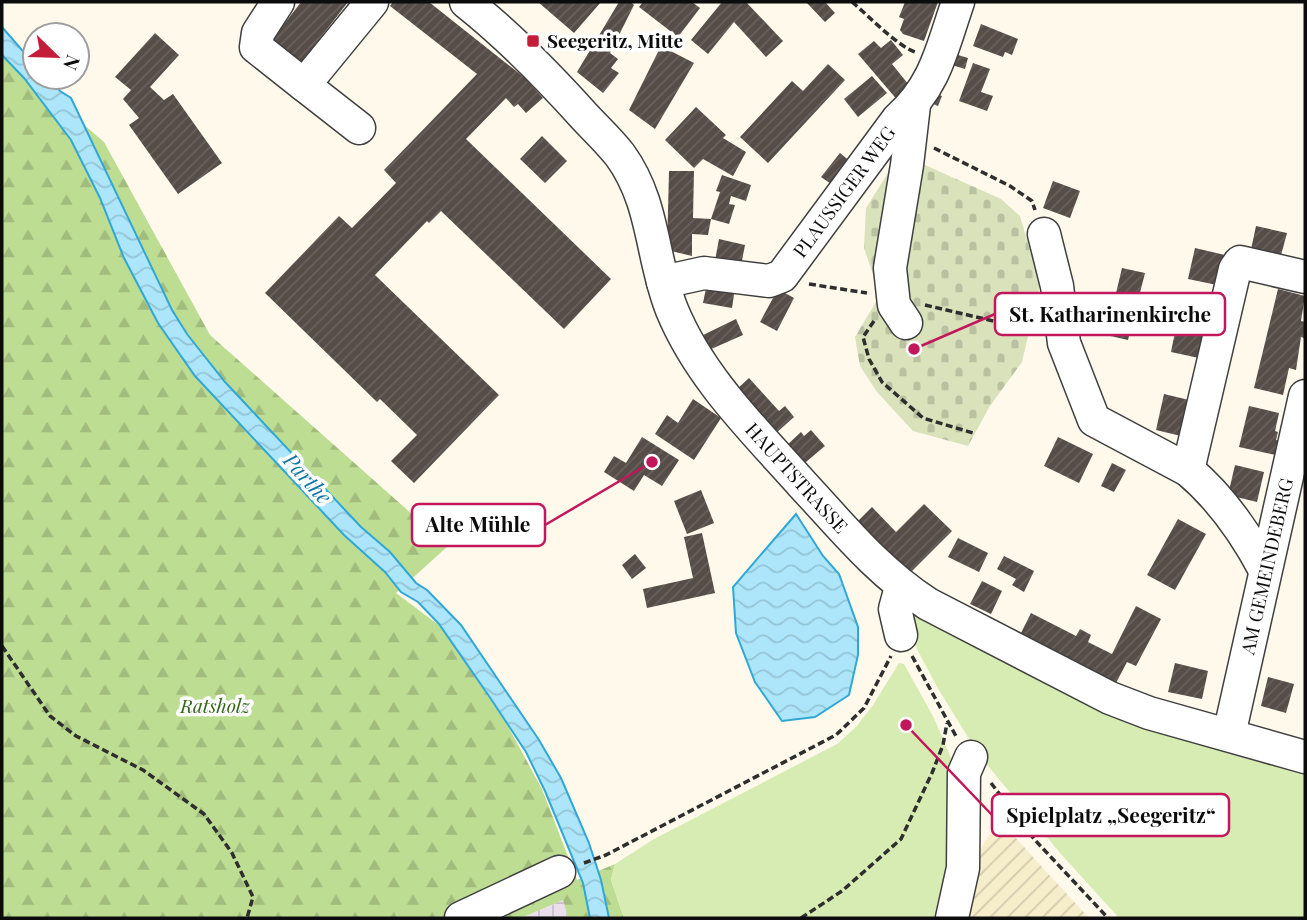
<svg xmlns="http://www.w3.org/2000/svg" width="1307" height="920" font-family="'Playfair Display',serif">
  <defs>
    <pattern id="industrial-grid" width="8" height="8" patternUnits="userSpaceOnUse" patternTransform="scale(1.75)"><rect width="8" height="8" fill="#e9e0ec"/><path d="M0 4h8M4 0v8" fill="none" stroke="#c7bfc9"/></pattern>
    <pattern id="farmland-furrows" width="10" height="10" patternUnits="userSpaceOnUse" patternTransform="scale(1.75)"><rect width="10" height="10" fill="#f6edcb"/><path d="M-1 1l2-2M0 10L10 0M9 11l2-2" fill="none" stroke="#d2caad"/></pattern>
    <pattern id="forest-firs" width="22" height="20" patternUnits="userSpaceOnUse" patternTransform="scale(1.75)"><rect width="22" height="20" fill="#bddd92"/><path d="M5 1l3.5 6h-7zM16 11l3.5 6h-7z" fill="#a1bc7d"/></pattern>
    <pattern id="cemetery-stones" width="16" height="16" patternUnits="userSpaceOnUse" patternTransform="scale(1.75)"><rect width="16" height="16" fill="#dae2bc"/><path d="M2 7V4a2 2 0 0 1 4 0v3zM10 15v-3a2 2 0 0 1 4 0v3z" fill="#bac1a0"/></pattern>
    <pattern id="water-waves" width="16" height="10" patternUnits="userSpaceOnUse" patternTransform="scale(1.75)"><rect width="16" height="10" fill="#ade6fa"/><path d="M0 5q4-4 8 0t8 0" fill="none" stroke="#94c4d5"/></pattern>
    <pattern id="building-hatch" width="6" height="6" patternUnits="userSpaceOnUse" patternTransform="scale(1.75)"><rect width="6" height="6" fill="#564c48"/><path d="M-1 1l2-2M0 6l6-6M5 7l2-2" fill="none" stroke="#69615e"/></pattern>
  </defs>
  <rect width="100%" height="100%" fill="#fff9ec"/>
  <polygon fill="url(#industrial-grid)" points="563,900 568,918 521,918"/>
  <polygon fill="url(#farmland-furrows)" points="1000,820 1042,867 1089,918 960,918 971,870 982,846"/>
  <polygon fill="url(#forest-firs)" points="2,54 104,142 210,335 448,546 396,593 440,626 504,719 542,789 577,880 615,864 611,880 624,918 568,918 563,900 521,918 2,918"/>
  <polygon fill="url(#cemetery-stones)" points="893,165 925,165 1001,199 1020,216 1040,285 1022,362 990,406 968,446 913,431 877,392 860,366 855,337 880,295 864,248 866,208"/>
  <g fill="#d7ecb3">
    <polygon points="916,612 1305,769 1305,918 1119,918 1060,853 979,755 937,687 909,634 911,614"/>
    <polygon points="899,663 904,664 934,718 951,758 952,802 943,918 624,918 611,880 615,864 654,839 837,744 856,727 873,705"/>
  </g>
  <g fill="url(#water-waves)" stroke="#30a7d5" stroke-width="2">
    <polygon points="2,27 35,65 35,77 47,77 60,91 71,98 172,310 187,334 225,382 361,527 390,552 416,583 427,590 461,625 539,740 561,778 589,843 601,880 609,918 590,918 583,883 545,791 526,752 491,699 439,624 418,602 401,592 385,572 344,535 195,376 158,323 124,258 100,198 71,140 24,78 2,55"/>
    <polygon points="796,514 823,556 839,574 858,627 858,655 849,695 815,717 782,721 755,682 736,633 733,587"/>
  </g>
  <g fill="url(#building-hatch)">
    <polygon points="301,2 348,2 297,68 268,45"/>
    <polygon points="393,2 429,2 525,78 543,98 526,113 518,104 514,107 506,98 466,139 611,279 564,329 441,211 429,223 427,221 375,275 499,395 414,483 391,461 417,435 380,399 377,402 265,293 339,216 352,228 396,183 384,170 477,74 390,6"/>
    <polygon points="538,2 601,2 574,33"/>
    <polygon points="619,2 631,2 634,5 610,53 618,59 611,68 619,73 603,93 577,72"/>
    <polygon points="643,2 692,2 700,8 678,37 639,7"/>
    <polygon points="722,2 746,2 783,41 766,57 734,22 708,54 691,40"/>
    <polygon points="806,2 825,2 835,13 825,22"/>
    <polygon points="905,2 938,2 924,41 903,34 900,30 904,19 899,17"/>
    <polygon points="981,24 1018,39 1012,55 1005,52 1003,57 973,46"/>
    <polygon points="155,33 179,55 150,87 164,100 173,94 222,163 178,194 129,125 139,118 123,99 131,90 115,77"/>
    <polygon points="891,40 903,55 892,64 913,90 899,102 858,54 874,41 881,48"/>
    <polygon points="661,46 694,63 655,129 629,110"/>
    <polygon points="945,51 968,58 965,69 942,62"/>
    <polygon points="973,63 990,69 981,92 993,96 987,111 959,101"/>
    <polygon points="828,64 845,80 768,163 740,137 792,81 803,91"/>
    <polygon points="872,76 887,93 858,117 844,99"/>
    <polygon points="932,92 942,96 938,106 928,102"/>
    <polygon points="696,107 726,135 723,138 746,152 733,176 703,159 694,168 665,140"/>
    <polygon points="542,136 567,161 545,183 520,159"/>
    <polygon points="840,153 852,163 834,186 821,177"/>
    <polygon points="669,171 694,171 693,218 711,219 708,235 692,234 692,256 667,250"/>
    <polygon points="722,175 751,185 746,201 731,196 729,204 735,205 729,224 711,219 720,192 716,191"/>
    <polygon points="1053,181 1080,191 1070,218 1043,208"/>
    <polygon points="1256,226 1287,233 1280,259 1249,259"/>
    <polygon points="719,239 745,245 740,271 714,266"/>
    <polygon points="1195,248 1225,255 1217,285 1188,279"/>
    <polygon points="1122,268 1145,273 1128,340 1106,335"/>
    <polygon points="707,283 735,288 732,308 703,303"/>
    <polygon points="778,289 794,298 777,331 760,322"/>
    <polygon points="1278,289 1305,296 1301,321 1305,322 1305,332 1304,338 1301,337 1296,370 1289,368 1283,395 1254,388"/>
    <polygon points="1178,317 1206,323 1199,358 1171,352"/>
    <polygon points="736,319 743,335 709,350 701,336"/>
    <polygon points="749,378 779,411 785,406 794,417 775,434 736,390"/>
    <polygon points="1164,394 1189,400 1181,436 1156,430"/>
    <polygon points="693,399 721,418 694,460 655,434 667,415 678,423"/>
    <polygon points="1249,406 1279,413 1275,431 1278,432 1276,440 1280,441 1276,455 1239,447"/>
    <polygon points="811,430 825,446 800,467 785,447 801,432 804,436"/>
    <polygon points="642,437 679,460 662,486 644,475 634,491 604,472 614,456 626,463"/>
    <polygon points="1058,437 1093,454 1079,483 1044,466"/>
    <polygon points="1112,463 1126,470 1114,492 1101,486"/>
    <polygon points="1235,465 1264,472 1257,502 1228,495"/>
    <polygon points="701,490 714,523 687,534 674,501"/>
    <polygon points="924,504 952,531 907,576 856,523 872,507 896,532"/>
    <polygon points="1178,519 1206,534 1175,590 1147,575"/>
    <polygon points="702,533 715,593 647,608 643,589 693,578 684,537"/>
    <polygon points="958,538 988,553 979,572 948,557"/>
    <polygon points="635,554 646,568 632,579 622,565"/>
    <polygon points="1004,556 1034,571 1024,592 1012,585 1016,579 997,569"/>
    <polygon points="982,581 1002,591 991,614 970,604"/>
    <polygon points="1136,606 1161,619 1136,666 1127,662 1115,685 1020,635 1031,613 1076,636 1080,629 1091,635 1088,642 1112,654"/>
    <polygon points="1175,663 1208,671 1202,699 1168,692"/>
    <polygon points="1268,677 1294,684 1286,713 1261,706"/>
  </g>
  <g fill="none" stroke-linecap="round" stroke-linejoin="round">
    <g stroke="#3f3f3f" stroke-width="35">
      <g id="minor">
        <polyline points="278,2 258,33 256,47 304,85"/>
        <path id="s1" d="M466 2C509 36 547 75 584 116 596 129 609 141 620 155 655 203 651 258 672 310 700 378 754 430 802 484 842 527 878 572 928 604L1110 698 1149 713 1305 757"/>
        <polyline points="359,128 304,85 372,2"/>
        <path d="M1044 234 1057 286 1064 343 1094 420 1188 470C1220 497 1246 534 1265 570"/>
        <path id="s2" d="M663 282 704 273 769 281 782 276 898 119C936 85 942 48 958 2"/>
        <polyline points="906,323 894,305 890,268 907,165 914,105"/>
        <polyline points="1188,470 1235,269 1240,262 1305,277"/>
        <polyline points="901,587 895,609 901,635"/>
        <path id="s3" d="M1229 735 1305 396"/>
        <polyline points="461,918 559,872"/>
        <polyline points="952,918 963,868 964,773 971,757"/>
      </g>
    </g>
    <g stroke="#2e2e2e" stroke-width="3.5" stroke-dasharray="7 3.5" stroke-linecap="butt">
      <path d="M852 2C869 16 896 45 915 52"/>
      <polyline points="934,148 1010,186 1032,201 1035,210"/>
      <polyline points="809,284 867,293"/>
      <polyline points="925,305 1036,331"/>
      <polyline points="874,321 863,337 869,359 882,382 923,418 973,433"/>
      <polyline points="2,646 50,716 76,736 143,770 204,814 232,853 253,897 247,918"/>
      <polyline points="912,656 957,738"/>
      <polyline points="991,783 1034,839 1108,918"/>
      <polyline points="584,863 606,855 836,735 864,708 891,656"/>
      <polyline points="801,918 842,891 901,839 932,773 943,745 947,723"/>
    </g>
    <use href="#minor" stroke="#fff" stroke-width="32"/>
  </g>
  <rect fill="#c41d39" stroke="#fff" stroke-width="2.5" x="526" y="34" width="14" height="14" rx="3.5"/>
  <g text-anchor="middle" stroke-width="7" stroke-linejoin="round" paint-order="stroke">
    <g font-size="19" font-weight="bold" fill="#0c0c0c" stroke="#fff" text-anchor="start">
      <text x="547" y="48">Seegeritz, Mitte</text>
    </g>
    <g font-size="19" fill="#0c0c0c" stroke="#fff">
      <text dy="7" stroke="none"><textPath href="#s2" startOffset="226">PLAUSSIGER WEG</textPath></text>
      <text dy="7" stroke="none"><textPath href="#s1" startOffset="592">HAUPTSTRASSE</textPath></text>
      <text dy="7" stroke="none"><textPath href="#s3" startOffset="173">AM GEMEINDEBERG</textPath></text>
    </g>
    <g font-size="19" font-style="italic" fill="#336819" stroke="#fff">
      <text x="215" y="713">Ratsholz</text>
    </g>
    <g font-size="21" font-style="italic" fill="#0f76a5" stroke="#fff">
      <text transform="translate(307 479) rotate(48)" y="7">Parthe</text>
    </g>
  </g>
  <path fill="none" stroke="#c2185b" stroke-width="2.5" d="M914 349L995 314M652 462L545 525M906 725L992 815"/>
  <g fill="#c2185b" stroke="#fff" stroke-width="2.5">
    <circle cx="914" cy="349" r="7"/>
    <circle cx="652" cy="462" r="7"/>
    <circle cx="906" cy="725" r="7"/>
  </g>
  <g fill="#fff" stroke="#c2185b" stroke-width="2.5">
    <rect x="995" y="293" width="230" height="42" rx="7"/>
    <rect x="412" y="504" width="133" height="42" rx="7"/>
    <rect x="992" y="794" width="237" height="42" rx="7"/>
  </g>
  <g font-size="21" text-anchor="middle" font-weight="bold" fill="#0c0c0c">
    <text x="1110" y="322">St. Katharinenkirche</text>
    <text x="478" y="532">Alte Mühle</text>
    <text x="1111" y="823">Spielplatz „Seegeritz“</text>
  </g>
  <rect width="1307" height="920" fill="none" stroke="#0c0c0c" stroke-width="7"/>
  <g transform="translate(56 56) rotate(113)"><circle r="33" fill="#ffffff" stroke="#9e9e9e" stroke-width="2"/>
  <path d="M0-5L12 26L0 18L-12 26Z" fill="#c41d39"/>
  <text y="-10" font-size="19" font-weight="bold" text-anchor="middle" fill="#0c0c0c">N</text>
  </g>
</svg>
